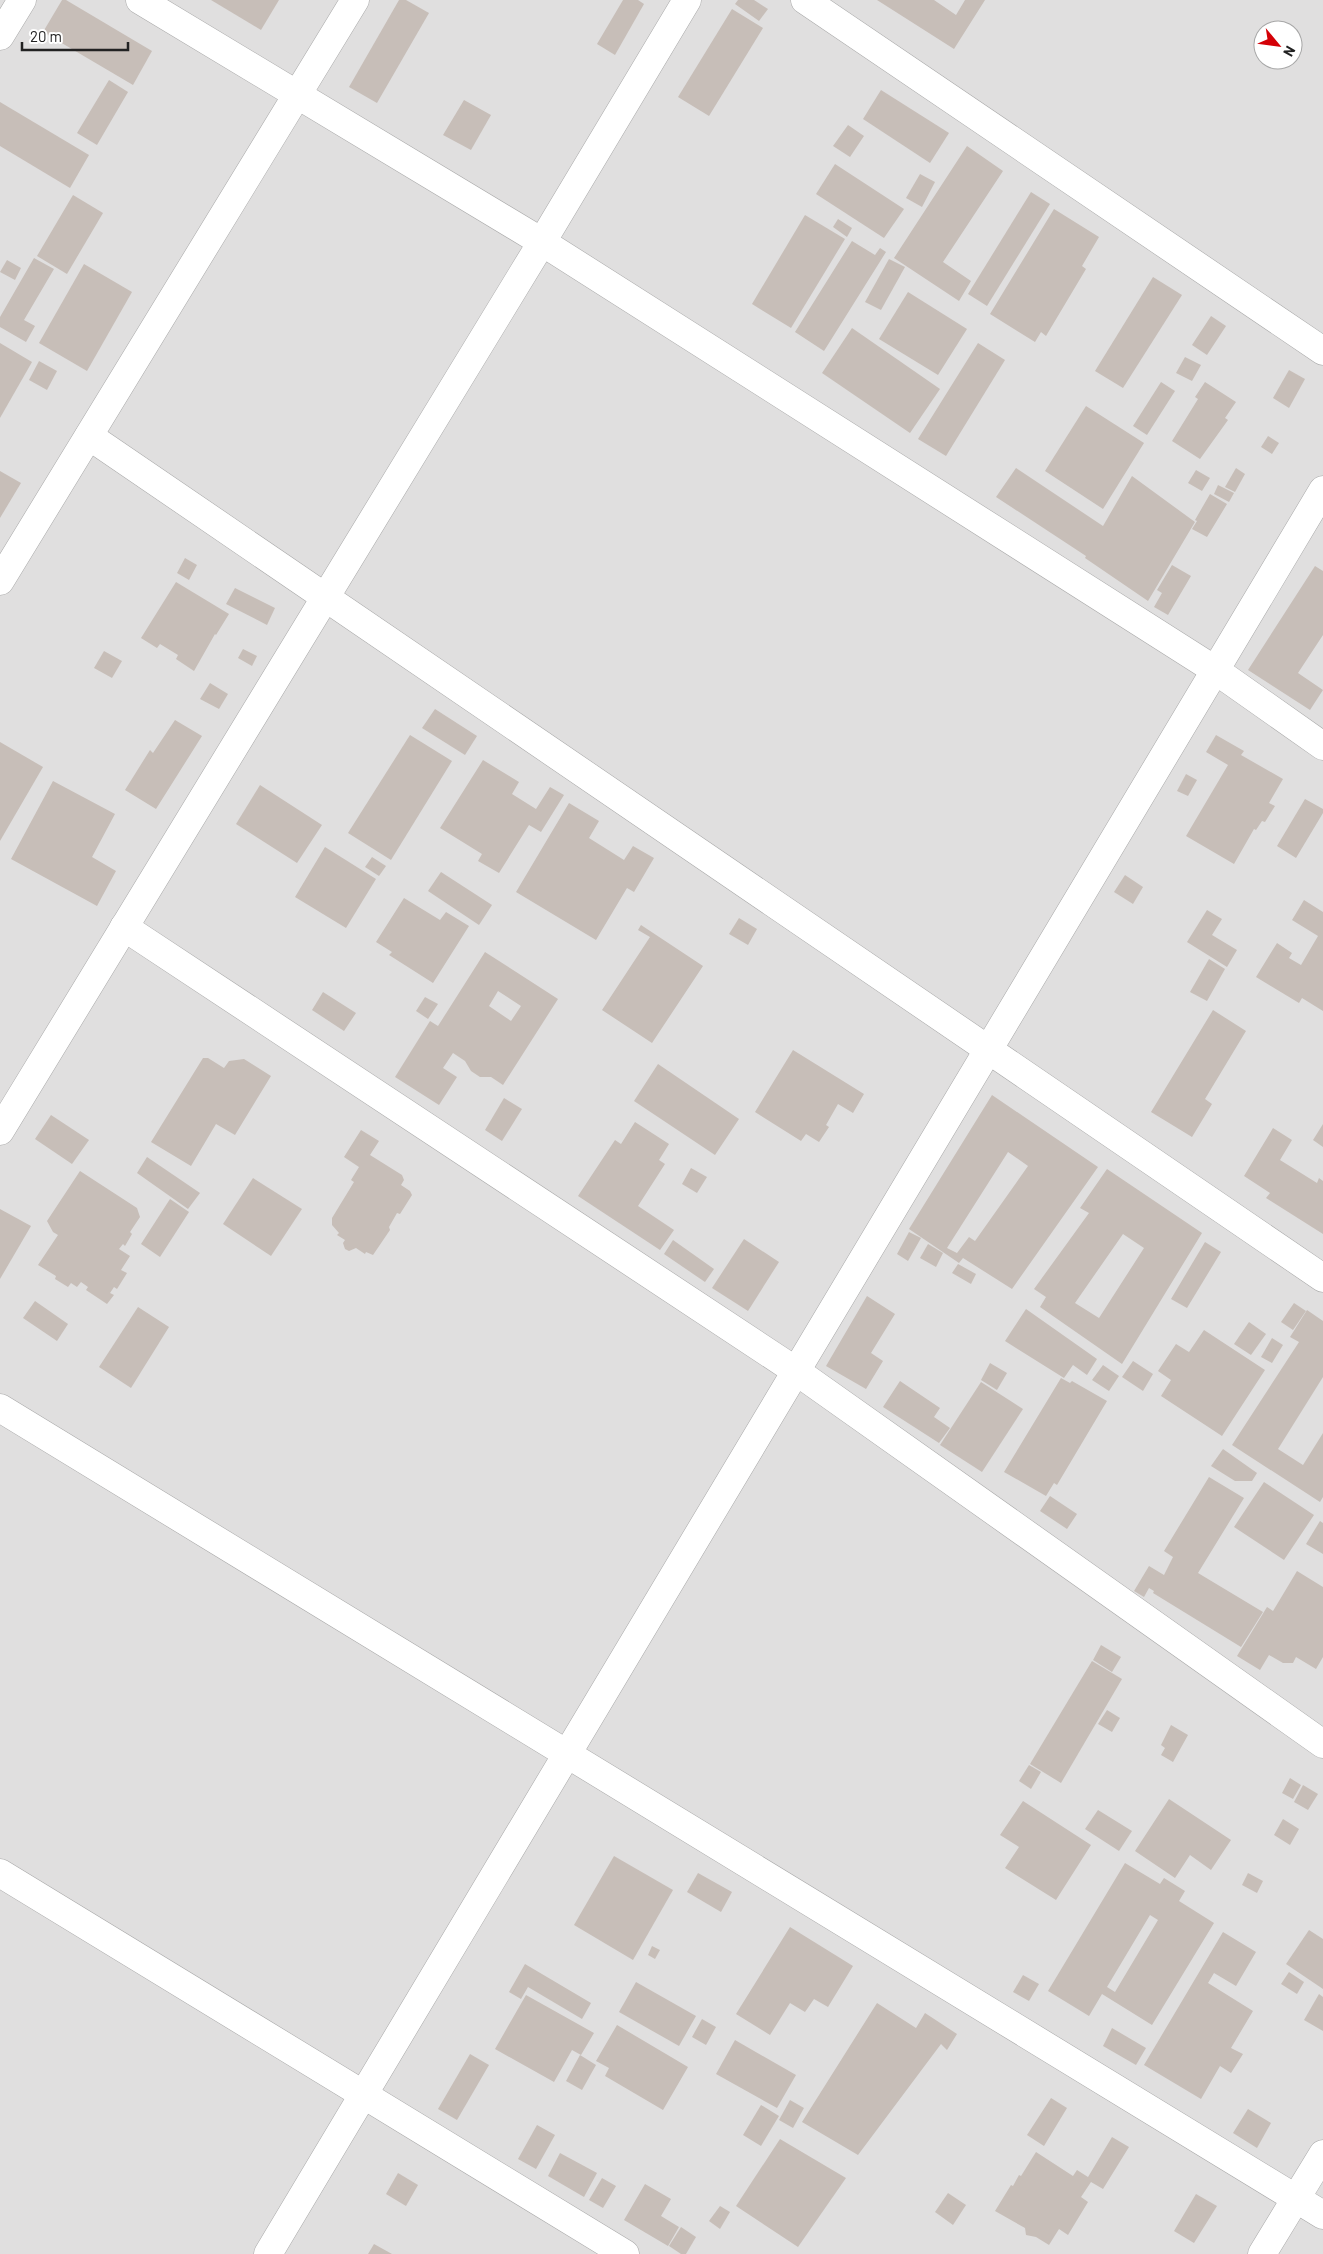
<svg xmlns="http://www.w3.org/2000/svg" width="1323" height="2254" font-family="Barlow,sans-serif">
  <rect width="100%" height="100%" fill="#f2efe9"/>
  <path fill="#e0dfdf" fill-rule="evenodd" d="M0 0H1323V2254H0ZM1263 30H1293V60H1263Z"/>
  <g fill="#c7beb8" fill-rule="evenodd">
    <polygon points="62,0 66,0 152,51 133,85 43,32"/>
    <polygon points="211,0 279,0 261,30"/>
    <polygon points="399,0 406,0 429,13 377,103 349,87"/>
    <polygon points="623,0 638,0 644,4 615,55 597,44"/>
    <polygon points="738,0 754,0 768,9 759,21 735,4"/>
    <polygon points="877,0 934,0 956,15 965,0 985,0 954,49"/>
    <polygon points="732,9 763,28 709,116 678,97"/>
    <polygon points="109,80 128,92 97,145 77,133"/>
    <polygon points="881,90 949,133 930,163 863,119"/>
    <polygon points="464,100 491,115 471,150 443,135"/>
    <polygon points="0,102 89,155 70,188 0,146"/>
    <polygon points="848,125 864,136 850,157 833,146"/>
    <polygon points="967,146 1003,171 943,262 971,281 959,301 894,258"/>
    <polygon points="835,164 904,209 884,238 816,194"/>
    <polygon points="920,174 935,182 922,207 906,198"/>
    <polygon points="1031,192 1050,204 987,306 968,294"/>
    <polygon points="73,195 103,213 67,274 37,256"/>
    <polygon points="1054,209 1099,237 1082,266 1086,269 1046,336 1041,332 1035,342 990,314"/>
    <polygon points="805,215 845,239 791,328 752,304"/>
    <polygon points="838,219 852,228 847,237 833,227"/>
    <polygon points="852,241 875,255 880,248 886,252 824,351 795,332"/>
    <polygon points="34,258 54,269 24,320 35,326 26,342 0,327 0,317"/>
    <polygon points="889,259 905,267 881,310 865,302"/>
    <polygon points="7,260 21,268 15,280 0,272"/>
    <polygon points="84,264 132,292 87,371 39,343"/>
    <polygon points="1153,277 1182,295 1123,388 1095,371"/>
    <polygon points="908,292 967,329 938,375 879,339"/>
    <polygon points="1211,316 1226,326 1207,355 1192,345"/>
    <polygon points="852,328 940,389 910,433 822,373"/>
    <polygon points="0,343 32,362 0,418"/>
    <polygon points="978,343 1005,360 946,456 918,439"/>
    <polygon points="1185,357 1201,365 1192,381 1176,373"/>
    <polygon points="39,361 57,371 47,390 29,380"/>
    <polygon points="1289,370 1305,379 1289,408 1273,398"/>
    <polygon points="1161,382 1175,391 1147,435 1133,426"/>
    <polygon points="1205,382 1236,402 1225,418 1228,420 1200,459 1172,441 1198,399 1195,397"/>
    <polygon points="1086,406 1144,443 1103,509 1045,471"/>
    <polygon points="1268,436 1279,443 1272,454 1261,447"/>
    <polygon points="1016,468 1103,526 1132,476 1195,522 1148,601 1085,558 1086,556 996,497"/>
    <polygon points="1236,468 1245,474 1235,492 1225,487"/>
    <polygon points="1196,470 1210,478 1202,491 1188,483"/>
    <polygon points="0,471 21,483 0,518"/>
    <polygon points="1218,485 1234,493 1229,502 1214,494"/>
    <polygon points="1210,494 1227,504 1207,537 1192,529 1197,521 1195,520"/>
    <polygon points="185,558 197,565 189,580 177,573"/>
    <polygon points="1172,565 1191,576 1168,615 1154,607 1162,593 1157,590"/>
    <polygon points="1315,566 1323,571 1323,635 1298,673 1323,690 1310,710 1248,670"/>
    <polygon points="176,582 229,614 216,635 215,634 194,671 176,659 178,655 160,644 157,648 141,638"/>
    <polygon points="235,588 275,608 267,625 226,604"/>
    <polygon points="243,649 257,656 252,666 238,658"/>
    <polygon points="104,651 122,661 112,678 94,668"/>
    <polygon points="210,683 228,694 219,709 200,699"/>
    <polygon points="435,709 477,736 465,755 422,728"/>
    <polygon points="175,720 202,736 156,809 125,790 150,750 153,753"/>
    <polygon points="410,735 452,761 391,860 348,833"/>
    <polygon points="1216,735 1244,751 1241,755 1283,779 1269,803 1275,806 1265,822 1262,821 1256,830 1254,829 1234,864 1186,836 1228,765 1206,752"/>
    <polygon points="0,742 43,767 0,841"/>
    <polygon points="483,760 519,782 512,794 536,809 550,787 564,795 541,832 529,825 499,873 478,861 482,854 440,828"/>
    <polygon points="1186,774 1197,780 1188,796 1177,791"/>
    <polygon points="53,781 115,814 92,857 116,871 97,906 11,859"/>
    <polygon points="260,785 322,825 297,863 236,824"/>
    <polygon points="1305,799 1323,809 1323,813 1296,858 1277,846"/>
    <polygon points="569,803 599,821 589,838 624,860 633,846 654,858 634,892 627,888 596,940 516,892"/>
    <polygon points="325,847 376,879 346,928 295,897"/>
    <polygon points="372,857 386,866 379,876 365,867"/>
    <polygon points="441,872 492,905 479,925 428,891"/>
    <polygon points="1125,875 1143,887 1133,904 1114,892"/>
    <polygon points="404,898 440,920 446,912 469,926 433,983 389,955 392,952 376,942"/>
    <polygon points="1304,900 1323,912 1323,1011 1302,998 1299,1003 1256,977 1277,943 1292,953 1289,958 1301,965 1318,936 1292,920"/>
    <polygon points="1207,910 1222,919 1212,935 1237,950 1227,967 1187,942"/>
    <polygon points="739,918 757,929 748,945 729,934"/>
    <polygon points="641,925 703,966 652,1043 602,1010 650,937 638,930"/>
    <path d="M485 952 558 999 503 1085 491 1077H480L471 1071 465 1061 453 1053 443 1068 457 1077 439 1105 395 1077 430 1021 438 1026ZM498 991 521 1006 511 1021 489 1006Z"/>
    <polygon points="1209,959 1225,969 1207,1001 1190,992"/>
    <polygon points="323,992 356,1013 344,1031 312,1010"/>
    <polygon points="425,997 438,1004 428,1019 416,1011"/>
    <polygon points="1213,1010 1246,1031 1205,1099 1212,1104 1192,1137 1151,1112"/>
    <polygon points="793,1050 864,1094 853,1113 838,1104 826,1125 829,1127 819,1142 806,1134 801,1141 755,1112"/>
    <polygon points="203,1058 208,1058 224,1068 229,1061 244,1059 271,1076 235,1135 216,1124 191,1166 151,1142"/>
    <polygon points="658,1064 739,1119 715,1155 634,1101"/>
    <path d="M992 1095 1098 1167 1012 1289 963 1258 959 1263 909 1229ZM1008 1152 1028 1166 975 1241 969 1237 957 1253 947 1248Z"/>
    <polygon points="504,1098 522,1109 502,1141 485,1130"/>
    <polygon points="51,1115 89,1140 72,1164 35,1139"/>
    <polygon points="635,1122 669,1144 659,1160 665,1164 638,1206 674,1230 660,1250 578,1196 615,1140 621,1144"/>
    <polygon points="1323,1124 1323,1147 1313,1140"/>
    <polygon points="1273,1128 1292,1140 1280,1160 1317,1183 1319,1178 1323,1181 1323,1234 1266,1198 1270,1193 1244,1176"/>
    <polygon points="361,1130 379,1141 370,1155 402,1175 404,1180 401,1185 410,1191 412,1195 400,1214 397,1213 389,1227 390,1230 373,1255 366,1252 365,1254 356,1248 349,1251 345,1249 343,1243 345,1240 337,1235 339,1233 332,1225 332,1218 354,1182 351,1180 359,1167 344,1157"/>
    <polygon points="147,1157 200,1193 188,1209 137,1173"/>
    <polygon points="691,1168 707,1177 697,1193 682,1184"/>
    <path d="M1107 1169 1202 1233 1122 1364 1040 1307 1046 1297 1034 1289 1089 1213 1080 1208ZM1123 1234 1144 1248 1099 1318 1075 1303Z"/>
    <polygon points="80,1171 137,1208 140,1217 130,1232 132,1234 125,1246 123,1244 119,1249 130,1256 121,1270 127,1273 117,1289 114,1287 110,1293 114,1295 107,1304 86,1290 88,1287 81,1282 77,1287 71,1283 68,1287 55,1279 56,1276 38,1265 58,1235 53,1232 47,1221"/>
    <polygon points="253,1178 302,1209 271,1256 223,1224"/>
    <polygon points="170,1199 189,1212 160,1257 141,1244"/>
    <polygon points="0,1209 31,1226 0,1279"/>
    <polygon points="909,1232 921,1238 908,1261 897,1254"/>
    <polygon points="744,1239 779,1262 748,1311 712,1288"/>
    <polygon points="673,1240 714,1269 705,1282 664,1254"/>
    <polygon points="1205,1242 1221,1252 1187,1308 1171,1299"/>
    <polygon points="928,1244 943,1253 936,1267 920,1258"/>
    <polygon points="958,1264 976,1274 971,1284 952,1273"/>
    <polygon points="867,1296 895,1314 871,1353 883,1361 866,1389 826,1366"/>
    <polygon points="35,1301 68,1324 57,1341 23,1318"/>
    <polygon points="1294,1303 1306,1311 1293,1330 1281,1322"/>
    <polygon points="138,1307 169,1327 131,1388 99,1367"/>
    <polygon points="1026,1309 1097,1359 1087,1375 1073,1365 1064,1378 1005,1341"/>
    <polygon points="1307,1310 1323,1321 1323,1377 1278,1449 1303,1465 1323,1433 1323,1497 1320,1502 1232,1445 1299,1342 1290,1337"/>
    <polygon points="1249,1322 1266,1334 1251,1355 1234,1344"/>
    <polygon points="1204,1330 1265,1370 1222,1436 1161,1396 1171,1380 1158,1371 1176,1344 1189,1352"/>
    <polygon points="1272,1338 1283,1345 1272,1363 1261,1357"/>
    <polygon points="1133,1361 1153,1374 1143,1391 1122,1377"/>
    <polygon points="990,1363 1007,1373 997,1390 981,1380"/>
    <polygon points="1103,1365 1119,1376 1109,1391 1092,1380"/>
    <polygon points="1061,1378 1070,1383 1072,1381 1107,1401 1057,1485 1054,1483 1046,1496 1004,1472"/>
    <polygon points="900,1381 940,1408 934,1417 950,1428 939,1443 883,1407"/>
    <polygon points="981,1382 1023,1409 982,1472 940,1445"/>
    <polygon points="1223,1449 1257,1473 1252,1481 1235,1481 1211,1466"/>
    <polygon points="1209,1477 1244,1498 1198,1573 1263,1612 1241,1647 1153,1593 1154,1591 1149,1588 1144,1597 1134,1591 1149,1566 1164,1575 1173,1557 1164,1551"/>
    <polygon points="1264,1482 1314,1515 1284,1560 1234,1527"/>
    <polygon points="1050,1496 1077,1514 1067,1529 1040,1511"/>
    <polygon points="1320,1521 1323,1523 1323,1554 1306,1544"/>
    <polygon points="1297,1571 1323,1587 1323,1657 1316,1669 1296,1657 1293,1663 1283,1663 1269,1655 1260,1670 1237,1656 1267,1607 1273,1611"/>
    <polygon points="1101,1645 1121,1657 1112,1672 1093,1660"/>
    <polygon points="1092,1661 1122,1679 1061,1783 1030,1764"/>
    <polygon points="1107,1710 1120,1718 1112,1732 1098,1724"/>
    <polygon points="1171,1725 1188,1735 1173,1762 1161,1755 1165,1748 1161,1745"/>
    <polygon points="1029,1765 1041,1772 1031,1789 1019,1781"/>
    <polygon points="1290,1778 1301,1785 1293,1799 1282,1793"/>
    <polygon points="1303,1785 1318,1794 1308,1810 1294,1802"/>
    <polygon points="1169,1799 1231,1840 1211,1870 1190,1855 1175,1878 1135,1851"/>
    <polygon points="1023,1801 1091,1845 1056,1900 1005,1868 1019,1847 1000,1835"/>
    <polygon points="1098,1810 1132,1831 1119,1851 1085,1829"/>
    <polygon points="1283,1819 1299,1829 1290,1845 1274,1835"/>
    <polygon points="614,1856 673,1890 633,1960 574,1925"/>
    <path d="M1125 1863 1160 1884 1164 1878 1185 1891 1179 1901 1214 1923 1152 2025 1102 1994 1089 2016 1048 1991ZM1150 1915 1158 1920 1115 1992 1107 1987Z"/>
    <polygon points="698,1873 732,1892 721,1912 687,1892"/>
    <polygon points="1248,1873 1263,1881 1257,1893 1242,1885"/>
    <polygon points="790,1927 853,1966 828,2007 814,1999 805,2012 790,2003 770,2035 736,2014"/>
    <polygon points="1309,1930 1323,1939 1323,1989 1286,1964"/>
    <polygon points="1223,1932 1256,1952 1236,1986 1214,1973 1208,1983 1253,2011 1231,2048 1243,2054 1231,2073 1220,2066 1201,2099 1144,2065"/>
    <polygon points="652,1946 660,1950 655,1959 648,1955"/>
    <polygon points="525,1964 591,2003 582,2019 528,1987 521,1999 509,1992"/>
    <polygon points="1289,1972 1304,1982 1297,1994 1281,1984"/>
    <polygon points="1023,1975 1039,1984 1029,2001 1013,1992"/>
    <polygon points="636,1982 696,2016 679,2046 619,2012"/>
    <polygon points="1319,1994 1323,1997 1323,2031 1304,2020"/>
    <polygon points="526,1995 594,2033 581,2055 572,2050 554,2082 495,2049"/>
    <polygon points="877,2003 916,2028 925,2013 957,2034 947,2050 941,2044 858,2155 802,2122"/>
    <polygon points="702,2019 716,2027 706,2045 692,2037"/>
    <polygon points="617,2025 688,2067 663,2110 605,2076 609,2068 596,2061"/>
    <polygon points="1112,2028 1146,2048 1136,2065 1103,2046"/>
    <polygon points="735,2040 796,2075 777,2108 716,2074"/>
    <polygon points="470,2054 489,2065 457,2120 438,2109"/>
    <polygon points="580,2055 596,2065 582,2090 566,2081"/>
    <polygon points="1051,2098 1067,2108 1044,2146 1027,2135"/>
    <polygon points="790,2100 804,2108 793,2128 779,2120"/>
    <polygon points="761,2105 779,2116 761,2146 743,2135"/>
    <polygon points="1248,2109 1271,2123 1257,2148 1233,2133"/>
    <polygon points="537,2125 555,2135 536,2169 518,2159"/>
    <polygon points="1112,2137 1129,2147 1103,2189 1091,2182 1081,2197 1088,2202 1068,2235 1059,2229 1049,2245 1036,2237 1026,2235 1025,2228 995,2211 1011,2185 1013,2186 1019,2175 1021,2176 1036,2152 1073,2176 1077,2170 1088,2177"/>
    <polygon points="780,2139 846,2178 798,2247 736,2206"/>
    <polygon points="560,2153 597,2173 584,2197 548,2176"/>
    <polygon points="398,2173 418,2185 406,2206 386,2194"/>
    <polygon points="602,2178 616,2186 603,2208 589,2200"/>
    <polygon points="645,2184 671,2199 661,2216 679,2227 668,2246 624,2220"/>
    <polygon points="948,2193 966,2205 953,2225 935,2212"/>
    <polygon points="1196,2194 1217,2206 1194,2243 1174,2231"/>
    <polygon points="720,2206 730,2212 720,2229 709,2221"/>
    <polygon points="681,2227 696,2237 686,2254 681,2254 669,2246"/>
    <polygon points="374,2244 392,2254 368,2254"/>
  </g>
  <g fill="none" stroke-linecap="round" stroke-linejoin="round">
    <g stroke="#a9a9a9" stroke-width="29">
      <g id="street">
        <polyline points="140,0 542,242 1215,670 1323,746"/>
        <polyline points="805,0 1323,351"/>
        <polyline points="0,36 22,0"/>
        <polyline points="89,436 1323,1278"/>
        <polyline points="0,581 355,0"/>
        <polyline points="124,927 796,1371 1323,1744"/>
        <polyline points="0,1131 542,242 687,0"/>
        <polyline points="0,1408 1323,2215"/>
        <polyline points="0,1873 625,2254"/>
        <polyline points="268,2254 1323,490"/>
        <polyline points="1262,2254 1323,2154"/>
      </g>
    </g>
    <use href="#street" stroke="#fff" stroke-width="28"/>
  </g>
  <g transform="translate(1278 45) rotate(119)"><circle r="24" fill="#ffffff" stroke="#a7a7a7"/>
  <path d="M0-4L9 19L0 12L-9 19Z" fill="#d40007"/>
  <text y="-8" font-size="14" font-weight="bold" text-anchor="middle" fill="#222222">N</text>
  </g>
  <path d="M22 42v8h106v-8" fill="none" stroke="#222222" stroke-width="2.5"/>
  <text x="30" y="42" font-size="15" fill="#222222" stroke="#ffffff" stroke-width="4" paint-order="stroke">20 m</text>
</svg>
